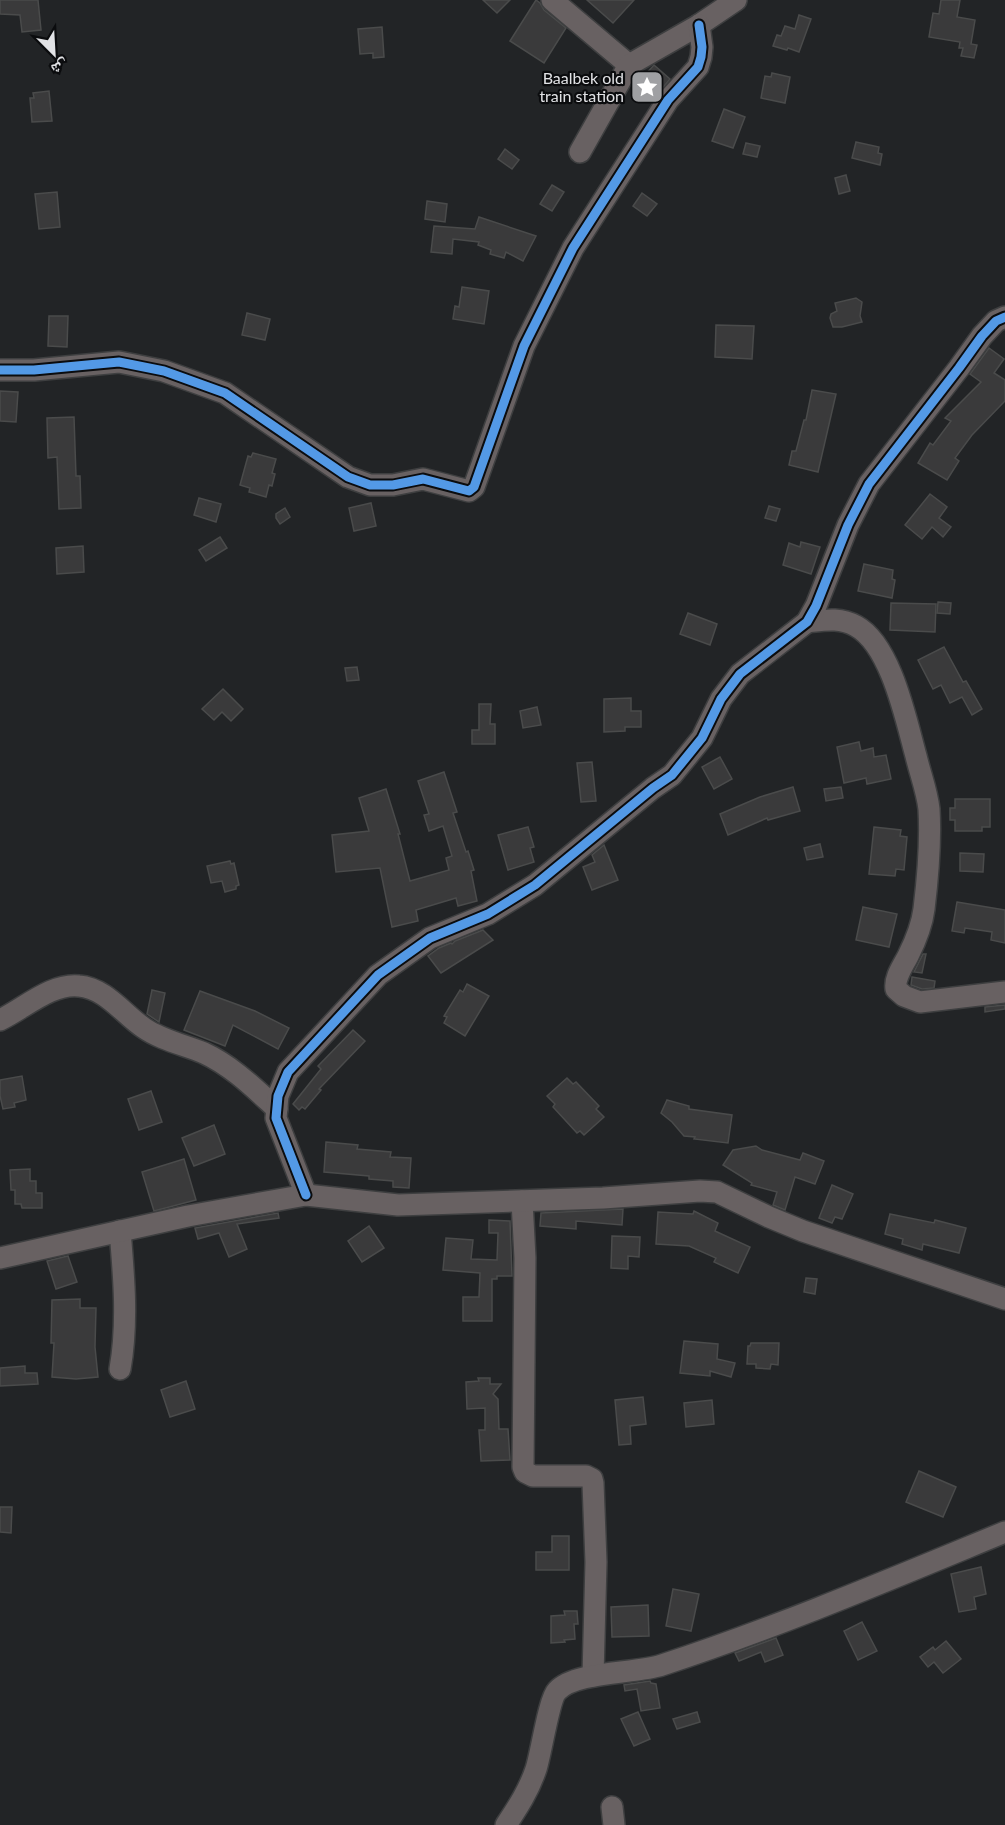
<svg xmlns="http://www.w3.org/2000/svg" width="1005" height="1825" font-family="Lato,'Noto Naskh Arabic',sans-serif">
  <rect width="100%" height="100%" fill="#222426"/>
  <g fill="#3a3a3b" stroke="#4a4b4b" stroke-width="1.5">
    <polygon points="0,0 38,0 41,30 22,32 20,15 0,14"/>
    <polygon points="483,0 510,0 497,13"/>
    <polygon points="536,0 540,3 544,10 566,28 544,63 510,41"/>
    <polygon points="587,0 634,0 613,23"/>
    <polygon points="941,0 960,0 957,17 975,20 971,44 977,45 974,58 961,56 963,48 959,48 960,42 929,37 933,13 939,14"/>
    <polygon points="799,15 811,19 799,52 788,48 787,50 773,46 777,35 781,36 785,26 795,29"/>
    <polygon points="382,27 384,57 373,58 373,53 360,54 358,29"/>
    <polygon points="654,65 670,79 652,101 635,86"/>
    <polygon points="772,73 790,77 785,103 761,98 765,76 771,77"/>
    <polygon points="49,91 52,121 32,122 30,98 34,98 33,93"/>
    <polygon points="724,109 745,117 733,148 712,141"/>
    <polygon points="856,142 879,147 878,153 882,154 880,165 852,158"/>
    <polygon points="746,143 760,146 757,157 743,154"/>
    <polygon points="505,149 519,160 512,169 498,159"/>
    <polygon points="846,175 850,191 839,194 835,178"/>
    <polygon points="552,185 564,192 552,211 540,204"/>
    <polygon points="57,192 60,227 39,229 35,194"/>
    <polygon points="642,193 657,204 647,216 633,206"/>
    <polygon points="427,201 447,204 445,222 425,219"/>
    <polygon points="479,217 536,236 523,261 506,252 504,258 490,254 491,250 478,245 479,242 453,239 452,254 431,252 434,226 475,229"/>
    <polygon points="462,287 489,291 484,324 453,319 455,306 459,307"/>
    <polygon points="856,298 862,302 860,316 862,322 842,327 833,327 830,318 831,314 837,311 835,303"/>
    <polygon points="247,313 270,319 265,340 242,335"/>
    <polygon points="49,316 68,316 67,347 48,346"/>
    <polygon points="716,325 754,326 752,359 715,357"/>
    <polygon points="989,348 1004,359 994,373 1005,380 1005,401 972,435 955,458 959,461 947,480 918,463 930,443 933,445 951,421 945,418 981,382 970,374"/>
    <polygon points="812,390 836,394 818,472 789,465 792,451 796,451 804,420 806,420"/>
    <polygon points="0,391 18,392 16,422 0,421"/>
    <polygon points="74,417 76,476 80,476 81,508 59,509 57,457 48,458 47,418"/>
    <polygon points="253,453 276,459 272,473 275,474 272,486 269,485 266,497 249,492 250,488 240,485 248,456 251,457"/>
    <polygon points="930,494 947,507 939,518 951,527 943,537 932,527 922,539 905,525"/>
    <polygon points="199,498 221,504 216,522 194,515"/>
    <polygon points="371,503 376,526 354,531 349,508"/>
    <polygon points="769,506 780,509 776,521 765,518"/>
    <polygon points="285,508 290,517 280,524 276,518 276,514"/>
    <polygon points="220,537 227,548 206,561 199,550"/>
    <polygon points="801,542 820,547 811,574 783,565 789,543 800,547"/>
    <polygon points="83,546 84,572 57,574 56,548"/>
    <polygon points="864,564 893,570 892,579 895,580 892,598 858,591"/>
    <polygon points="938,602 951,603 950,614 937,613"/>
    <polygon points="891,603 936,604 935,632 890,630"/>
    <polygon points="688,613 717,624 710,645 680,634"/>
    <polygon points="944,647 963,682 966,681 982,709 972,715 962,697 950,703 941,685 933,689 918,660"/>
    <polygon points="357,667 359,680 347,681 345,668"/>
    <polygon points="223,689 243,709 231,721 222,712 214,720 202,709"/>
    <polygon points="631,698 631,711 641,711 641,727 625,727 625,731 604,732 604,699"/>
    <polygon points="479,704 491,704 490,724 495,724 495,744 472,744 472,730 479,730"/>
    <polygon points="537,707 541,725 523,728 520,711"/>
    <polygon points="859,742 861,751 873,748 874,757 886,755 891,779 867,784 866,778 844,783 837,747"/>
    <polygon points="720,757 732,779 714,789 702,767"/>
    <polygon points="592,762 596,801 581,802 577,763"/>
    <polygon points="444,772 457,812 453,813 466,852 468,851 474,870 471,871 477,901 458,906 456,898 416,910 418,921 392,927 380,868 336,872 332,835 369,831 359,798 386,789 400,834 398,834 410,881 449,870 446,858 452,856 443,826 429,831 424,815 429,814 418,781"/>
    <polygon points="793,787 800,811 768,820 767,818 728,835 720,814 760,797"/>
    <polygon points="841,787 843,798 826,801 824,789"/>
    <polygon points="955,799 990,799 990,827 982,827 982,831 955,831 955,820 950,820 950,808 955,808"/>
    <polygon points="528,827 534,847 530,848 534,862 508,870 498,835"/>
    <polygon points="874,827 901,830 900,836 907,837 904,870 896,869 895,876 869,874"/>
    <polygon points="820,844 823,857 807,860 804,848"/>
    <polygon points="604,845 618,880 592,890 583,867 595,862 592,855"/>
    <polygon points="960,853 984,854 983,872 960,871"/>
    <polygon points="230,861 231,864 234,863 239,885 236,886 236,889 225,892 222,881 211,883 207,866"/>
    <polygon points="957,902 1005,910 1005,943 991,940 992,932 965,928 964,933 952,931"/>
    <polygon points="863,907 897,914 889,947 856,940"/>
    <polygon points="483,930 493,940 441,973 428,956 439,948 451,943 452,944 455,941"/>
    <polygon points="923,954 926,954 922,973 914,972"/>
    <polygon points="912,977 935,981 934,988 922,989 911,985"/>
    <polygon points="467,984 489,996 465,1036 444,1023 447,1017 444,1016 460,990 463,992"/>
    <polygon points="152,990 165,993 159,1022 147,1014"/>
    <polygon points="200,991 255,1011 289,1028 278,1049 233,1025 225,1046 184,1030"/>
    <polygon points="1005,1005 1005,1009 985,1012 985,1007"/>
    <polygon points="353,1030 365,1041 319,1089 321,1090 305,1109 302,1107 299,1110 293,1104 321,1069 318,1066"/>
    <polygon points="22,1076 26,1100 14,1103 15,1107 3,1109 0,1096 0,1080"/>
    <polygon points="567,1078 573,1084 576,1082 599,1106 596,1109 604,1117 584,1135 580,1131 577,1133 553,1107 555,1104 547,1096"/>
    <polygon points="151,1091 162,1122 139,1130 128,1099"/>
    <polygon points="667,1100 689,1106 689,1109 732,1115 728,1143 694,1139 695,1137 684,1136 672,1122 661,1113"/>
    <polygon points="214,1125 225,1154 194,1166 182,1138"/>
    <polygon points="326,1142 358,1145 357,1149 391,1152 390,1157 411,1158 409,1188 393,1187 393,1181 369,1179 369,1176 324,1172"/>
    <polygon points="756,1146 762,1150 800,1160 803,1153 824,1161 815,1184 795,1177 785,1210 773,1205 777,1192 751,1185 752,1183 723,1165 733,1150"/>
    <polygon points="184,1159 196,1200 154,1211 142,1172"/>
    <polygon points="30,1169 30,1181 36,1181 36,1193 42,1193 42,1208 22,1208 21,1204 15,1204 15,1190 11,1190 10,1170"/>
    <polygon points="832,1185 853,1194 842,1219 835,1217 832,1223 819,1218"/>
    <polygon points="623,1209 622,1225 576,1221 576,1229 540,1226 541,1213"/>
    <polygon points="694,1211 718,1223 715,1231 750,1247 738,1273 714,1262 716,1258 689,1246 656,1244 658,1212 693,1214"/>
    <polygon points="278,1213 279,1218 237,1224 247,1249 229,1257 219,1233 198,1239 195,1228"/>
    <polygon points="890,1214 934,1223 935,1220 966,1228 959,1253 923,1244 922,1250 902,1244 903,1239 885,1234"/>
    <polygon points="489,1220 510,1221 512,1276 497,1276 497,1279 492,1279 492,1321 463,1321 463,1297 479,1297 480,1273 443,1270 446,1238 473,1240 471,1259 497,1260 498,1233 489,1233"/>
    <polygon points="369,1226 384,1248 362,1262 348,1241"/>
    <polygon points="612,1236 640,1237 639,1257 628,1256 628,1269 611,1268"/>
    <polygon points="68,1256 77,1282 56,1289 47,1261"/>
    <polygon points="806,1278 817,1279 815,1294 804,1292"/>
    <polygon points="80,1299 80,1308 96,1308 95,1347 98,1377 76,1379 52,1377 54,1343 51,1343 52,1300"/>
    <polygon points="684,1341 718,1344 717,1359 735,1363 731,1377 710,1371 710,1376 680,1373"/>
    <polygon points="751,1343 779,1343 778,1365 771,1364 770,1369 756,1368 756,1364 747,1364 748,1346 750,1346"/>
    <polygon points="25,1366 25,1373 37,1373 38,1384 0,1386 0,1368"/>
    <polygon points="478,1378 490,1378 490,1384 501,1384 493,1394 498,1399 499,1429 508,1429 510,1460 481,1461 479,1430 485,1430 485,1408 467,1409 466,1382 479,1381"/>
    <polygon points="186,1381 195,1409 170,1417 161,1390"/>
    <polygon points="643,1397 646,1424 630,1426 631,1444 619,1445 615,1400"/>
    <polygon points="712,1400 714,1424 686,1427 684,1403"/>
    <polygon points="919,1471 956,1487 943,1517 906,1502"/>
    <polygon points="0,1507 12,1507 11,1533 0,1532"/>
    <polygon points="552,1536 569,1536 569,1570 536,1570 536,1552 552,1552"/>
    <polygon points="981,1567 986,1594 974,1597 976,1609 959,1612 951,1574"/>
    <polygon points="673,1589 699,1594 691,1631 666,1626"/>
    <polygon points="648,1605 649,1636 612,1637 611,1607"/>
    <polygon points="564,1611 577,1611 578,1624 574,1624 575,1639 564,1640 565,1642 551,1643 551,1616 565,1615"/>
    <polygon points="862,1622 877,1651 858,1660 844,1631"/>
    <polygon points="776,1638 783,1655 765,1662 761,1652 739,1661 735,1653"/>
    <polygon points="946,1641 961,1659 943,1673 934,1662 928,1667 920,1657 933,1647 935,1650"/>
    <polygon points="650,1681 651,1683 656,1684 660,1708 641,1711 637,1689 625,1691 624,1685"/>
    <polygon points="638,1712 650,1739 634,1746 621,1719"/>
    <polygon points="697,1712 700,1722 677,1729 673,1719"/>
  </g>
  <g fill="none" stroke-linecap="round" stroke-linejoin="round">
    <g stroke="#3e3f40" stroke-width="24">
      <g id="minor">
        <polyline points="552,0 629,65"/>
        <polyline points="580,152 629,65 699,25 736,0"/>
        <polyline points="0,370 34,370 119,362 164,371 225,393 348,477 370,485 393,485 423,479 469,491 474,487 524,346 573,248 668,100 698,67 701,57 702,47 699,25"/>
        <path d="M807 622C825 620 840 617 856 626 891 645 906 720 916 756 920 773 927 791 929 809 931 842 928 876 924 909 922 925 915 942 908 956 903 966 894 978 896 989L904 996 920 1002 1005 992"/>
        <path d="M0 1020C25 1008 51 983 79 986 106 988 124 1015 144 1028 161 1040 185 1045 204 1053 232 1066 254 1088 277 1109"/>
        <polyline points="306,1195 276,1118 278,1096 288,1072 378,975 430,938 488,914 535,885 653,788 672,775 702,738 721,699 740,674 807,622 816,606 848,525 869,484 959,368 982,336 996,321 1005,317"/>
        <polyline points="522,1201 525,1258 523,1467 525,1472 533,1476 586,1476 592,1479 593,1483 596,1562 593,1676"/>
        <path d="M120 1231C124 1277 128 1324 120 1369"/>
        <polyline points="0,1258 188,1216 306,1195 398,1205 603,1198 700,1191 717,1192 769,1217 803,1231 1005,1299"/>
        <polyline points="612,1807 614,1825"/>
        <path d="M506 1825C518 1807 529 1790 536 1769 541 1754 549 1699 557 1691 575 1671 636 1674 662 1665 778 1627 891 1579 1005 1532"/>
      </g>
    </g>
    <use href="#minor" stroke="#686162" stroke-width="21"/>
    <g stroke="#0b0c0e" stroke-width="13">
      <g id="cycleway">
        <polyline points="0,370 34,370 119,362 164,371 225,393 348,477 370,485 393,485 423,479 469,491 474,487 524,346 573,248 668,100 698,67 701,57 702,47 699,25"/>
        <polyline points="306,1195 276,1118 278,1096 288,1072 378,975 430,938 488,914 535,885 653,788 672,775 702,738 721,699 740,674 807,622 816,606 848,525 869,484 959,368 982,336 996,321 1005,317"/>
      </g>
    </g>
    <use href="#cycleway" stroke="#5399e6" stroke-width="9"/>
  </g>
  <defs>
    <g id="sight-square" transform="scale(1.725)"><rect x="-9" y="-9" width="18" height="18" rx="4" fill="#9fa0a3" stroke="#0b0c0e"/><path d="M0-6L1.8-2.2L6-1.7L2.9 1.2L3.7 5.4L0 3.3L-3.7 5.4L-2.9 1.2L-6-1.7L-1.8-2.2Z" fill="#fff"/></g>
  </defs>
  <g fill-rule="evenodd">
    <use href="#sight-square" x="647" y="87"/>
  </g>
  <g text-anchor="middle" stroke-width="4.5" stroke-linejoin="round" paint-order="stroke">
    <g font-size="16" fill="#e2e3e6" stroke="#0b0c0e" text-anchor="end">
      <text x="624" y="84">Baalbek old<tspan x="624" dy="18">train station</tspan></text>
    </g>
  </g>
  <g transform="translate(54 54) rotate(156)" stroke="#0b0c0e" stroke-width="4.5" paint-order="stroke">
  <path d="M0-4.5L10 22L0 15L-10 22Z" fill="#e2e3e6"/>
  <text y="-9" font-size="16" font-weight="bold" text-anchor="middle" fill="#e2e3e6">ش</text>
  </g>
</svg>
